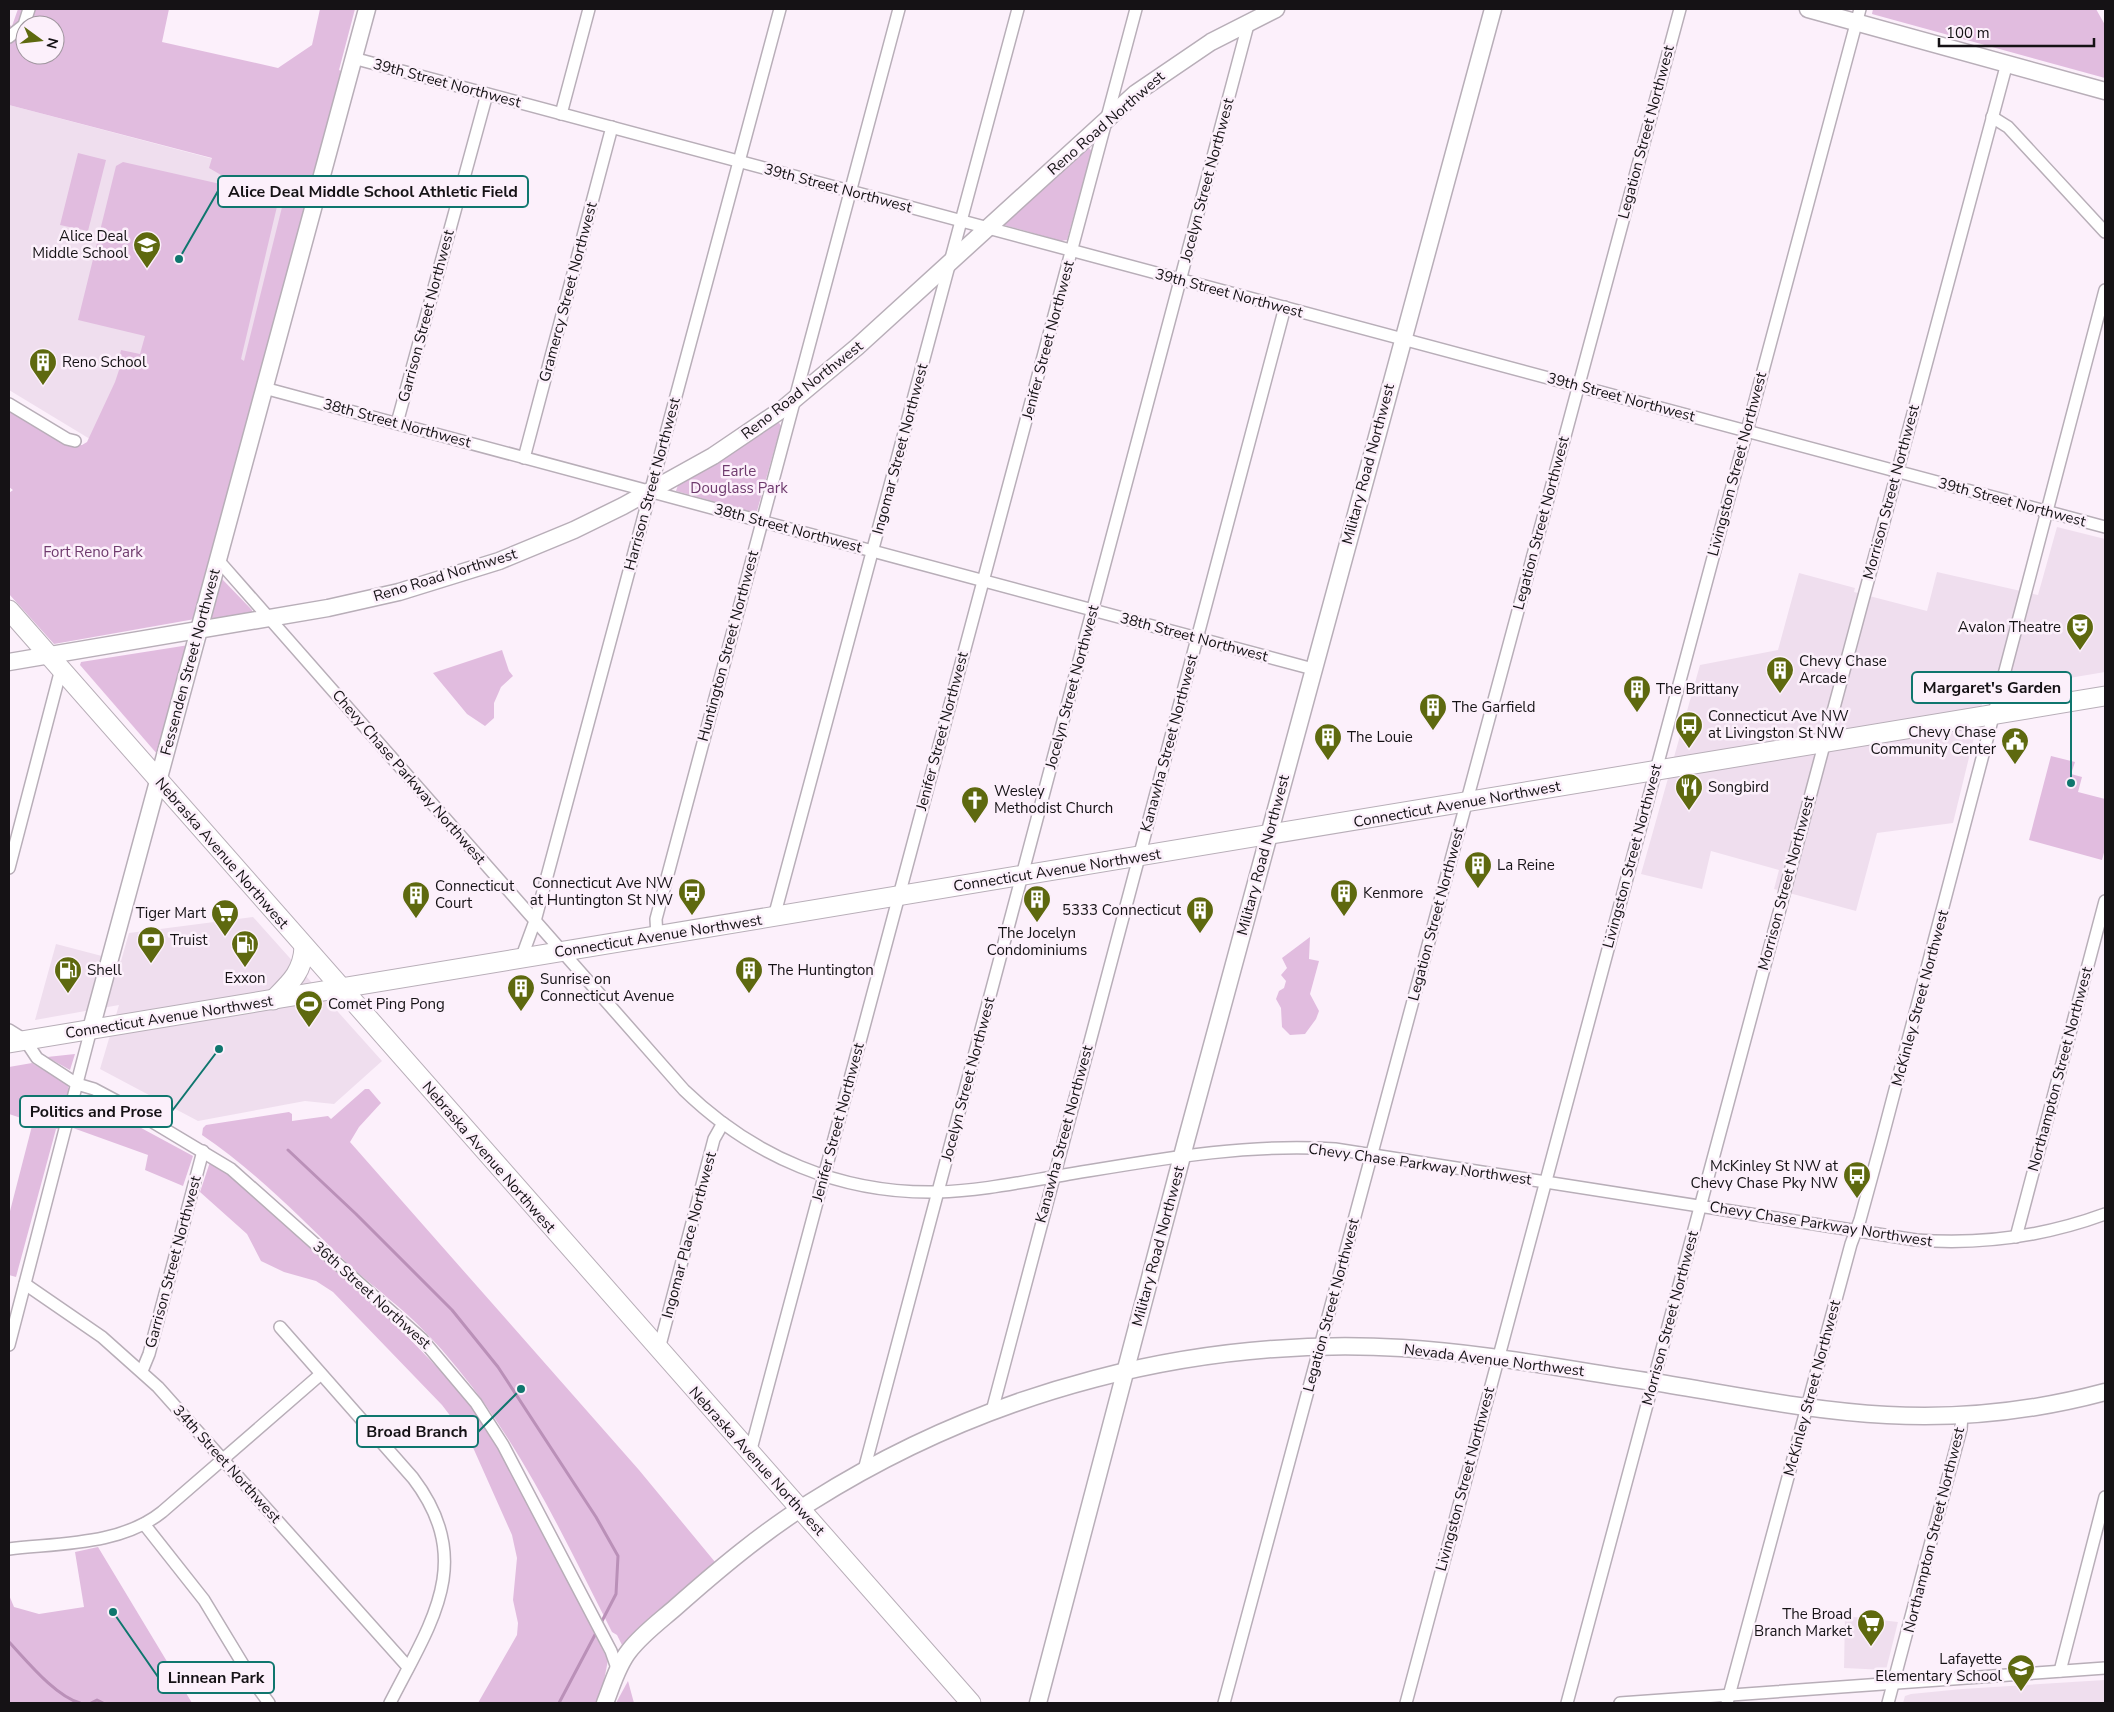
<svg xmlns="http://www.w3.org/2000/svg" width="2114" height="1712" font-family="'Nunito Sans',sans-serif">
  <rect width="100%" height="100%" fill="#fcf0fb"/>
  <g fill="#efdeee">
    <polygon points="9,105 308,184 255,381 113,453 9,390"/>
    <polygon points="2057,527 2105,539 2105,672 1985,692 1953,823 1877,833 1856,911 1774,889 1779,870 1711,851 1702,889 1641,874 1700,665 1778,650 1799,573 1855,588 1854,592 1927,611 1937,572 2038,595"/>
    <polygon points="253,917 382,1061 334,1104 305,1101 198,1121 100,1069 119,1005 35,1020 56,944 121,961 129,933"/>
    <polygon points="1845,1616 1898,1622 1886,1670 1844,1668"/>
    <polygon points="2105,1680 2105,1703 1903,1703 1905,1696 1911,1694 1962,1689"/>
  </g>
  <g fill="#e1bcdf" fill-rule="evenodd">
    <path d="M18 9H169L162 42 278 68 312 45 320 9H355L339 70 343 72 195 619 54 644 9 594V493L13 490 9 487V409L68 446 82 445 87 442 115 382 121 364 118 363 121 350 140 354 145 336 78 320 116 166 123 162 247 190 209 168 212 158 9 105V25L12 26ZM25 25H55V55H25ZM279 198 284 199 244 361 241 359Z"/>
    <polygon points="1873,9 2096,9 2105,25 2105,78 1872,14"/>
    <polygon points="1087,146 1092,151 1067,240 1061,241 1004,225 1004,222"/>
    <polygon points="78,153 106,160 88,231 60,225"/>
    <polygon points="778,421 781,426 757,511 752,512 676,491 678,485"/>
    <polygon points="221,578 252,610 252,613 211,619"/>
    <polygon points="189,645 158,755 80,665 81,662"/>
    <polygon points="502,650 509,671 513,676 501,687 494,703 494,718 485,726 467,714 433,673"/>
    <polygon points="2051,756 2075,762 2071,774 2082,777 2078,792 2105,799 2105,849 2102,860 2029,840"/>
    <polygon points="1310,937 1309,959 1319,961 1310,994 1319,1011 1316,1019 1305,1034 1290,1035 1282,1027 1281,1008 1276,999 1279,991 1284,988 1286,981 1281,975 1287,968 1282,958"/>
    <polygon points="75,1054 70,1070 47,1057"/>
    <polygon points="32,1063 67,1084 69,1089 58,1129 56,1129 16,1277 9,1275 9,1215 33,1122 9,1114 9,1067"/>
    <path d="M365 1089H369L381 1103 359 1127 350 1142 639 1470 715 1562 622 1645 617 1635 612 1632C566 1542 523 1448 458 1369 438 1344 414 1319 389 1299 375 1286 360 1276 346 1262 301 1218 255 1171 202 1135L203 1128 206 1125 289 1112 292 1114V1121L328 1116 331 1119Z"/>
    <polygon points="82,1096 193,1156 183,1186 145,1170 148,1155 73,1128"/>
    <polygon points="211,1159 372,1300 468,1399 498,1445 608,1660 602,1691 597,1703 478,1703 517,1635 518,1623 513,1600 517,1558 512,1535 471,1443 442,1405 333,1292 316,1281 284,1272 261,1261 247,1234 200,1192"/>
    <polygon points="98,1547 192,1703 9,1703 9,1595 14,1607 39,1614 84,1607 75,1552"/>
    <polygon points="628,1681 634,1703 616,1703"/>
  </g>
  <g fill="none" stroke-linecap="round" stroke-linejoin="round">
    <g stroke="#ba90b8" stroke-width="3">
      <polyline points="288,1150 356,1214 452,1310 498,1367 596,1517 618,1556 616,1594 601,1623"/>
      <path d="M9 1642C27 1661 55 1696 80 1703"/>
      <polyline points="91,1703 97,1700 103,1703"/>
      <polyline points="559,1703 597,1631"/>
    </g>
    <g stroke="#b8aeb8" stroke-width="14">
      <g id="street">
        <polyline points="9,37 24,25 29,9"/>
        <polyline points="353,58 2105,527"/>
        <polyline points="561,114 589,9"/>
        <polyline points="1992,117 2008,127 2105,232"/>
        <polyline points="264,388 1313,669"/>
        <polyline points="9,404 67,439 75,441"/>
        <polyline points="397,423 487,94"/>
        <polyline points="524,458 612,127"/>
        <path d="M218 560 684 1090C753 1157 841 1194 937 1192 980 1191 1022 1182 1064 1175 1155 1160 1243 1143 1335 1149L1916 1240C1981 1245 2045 1236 2105 1214"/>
        <polyline points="9,868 61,669"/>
        <polyline points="774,917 1018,9"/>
        <polyline points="657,937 656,919 899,9"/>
        <polyline points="521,959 535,921 780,9"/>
        <polyline points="9,1030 25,1040 37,1058 77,1084 94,1089 126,1106 231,1169 422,1339 476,1403 503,1445 611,1651 618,1671"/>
        <polyline points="2016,1237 2105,901"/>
        <polyline points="25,1284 102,1337 158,1387 408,1667"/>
        <path d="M280 1327 413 1478C477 1562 430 1624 390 1703"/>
        <polyline points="9,1345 91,1029"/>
        <polyline points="659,1349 714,1139 723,1123"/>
        <polyline points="142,1371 149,1354 203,1151"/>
        <polyline points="992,1411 1285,307"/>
        <polyline points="750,1453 1136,9"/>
        <polyline points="864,1470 1249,21"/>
        <polyline points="144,1524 204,1600 253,1681 269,1703"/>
        <path d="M9 1549C60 1543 121 1545 162 1512L321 1374"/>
        <polyline points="2060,1671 2105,1497"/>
        <polyline points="1224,1703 1680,9"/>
        <polyline points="1406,1703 1860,9"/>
        <polyline points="1567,1703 2007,63"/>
        <polyline points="1620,1703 2105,1668"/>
        <polyline points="1727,1703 1851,1244 1860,1220 1881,1143 2105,290"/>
        <polyline points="1888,1703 1961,1429 1962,1415"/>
      </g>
    </g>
    <g stroke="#b8aeb8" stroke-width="19">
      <g id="secondary">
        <polyline points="1808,9 2105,91"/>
        <polyline points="9,662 328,608 399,592 499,561 574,530 623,506 713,456 784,408 857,347 1136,93 1211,42 1276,9"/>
        <polyline points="91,1029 367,9"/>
        <path d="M605 1703C612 1686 617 1666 629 1651 642 1634 660 1621 676 1607 719 1569 763 1532 811 1502 987 1391 1194 1336 1402 1348 1486 1353 1569 1370 1653 1382 1730 1394 1808 1411 1887 1415 1960 1419 2034 1411 2105 1392"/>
        <polyline points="1038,1703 1186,1141 1493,9"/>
      </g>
    </g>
    <g stroke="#b8aeb8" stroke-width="21">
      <g id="primary">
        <polyline points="9,610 971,1703"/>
        <path d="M273 1000C290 983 303 972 304 947"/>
        <polyline points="9,1043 2105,696"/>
      </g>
    </g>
    <use href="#street" stroke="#fff" stroke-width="11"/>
    <use href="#secondary" stroke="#fff" stroke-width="16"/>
    <use href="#primary" stroke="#fff" stroke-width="19"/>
  </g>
  <defs>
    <g id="school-pin" transform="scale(1.4375)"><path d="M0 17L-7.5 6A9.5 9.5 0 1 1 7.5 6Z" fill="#5e690f" stroke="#fcf0fb"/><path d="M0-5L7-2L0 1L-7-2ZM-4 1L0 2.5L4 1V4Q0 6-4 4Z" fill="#fff"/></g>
    <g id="building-pin" transform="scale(1.4375)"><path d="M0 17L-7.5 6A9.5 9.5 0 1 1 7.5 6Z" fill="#5e690f" stroke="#fcf0fb"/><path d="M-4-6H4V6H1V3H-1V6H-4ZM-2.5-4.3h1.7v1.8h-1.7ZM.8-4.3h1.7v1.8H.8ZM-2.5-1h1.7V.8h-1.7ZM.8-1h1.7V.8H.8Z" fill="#fff"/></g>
    <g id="theatre-pin" transform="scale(1.4375)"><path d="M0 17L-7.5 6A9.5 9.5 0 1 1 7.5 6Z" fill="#5e690f" stroke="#fcf0fb"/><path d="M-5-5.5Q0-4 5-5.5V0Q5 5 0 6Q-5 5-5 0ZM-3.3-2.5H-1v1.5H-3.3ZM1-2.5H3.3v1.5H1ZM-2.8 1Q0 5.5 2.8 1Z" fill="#fff"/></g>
    <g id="bus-pin" transform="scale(1.4375)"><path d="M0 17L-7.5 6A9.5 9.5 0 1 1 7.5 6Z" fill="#5e690f" stroke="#fcf0fb"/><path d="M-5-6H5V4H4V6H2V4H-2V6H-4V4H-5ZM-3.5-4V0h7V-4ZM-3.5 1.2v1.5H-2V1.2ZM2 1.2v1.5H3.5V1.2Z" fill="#fff"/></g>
    <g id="civic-pin" transform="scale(1.4375)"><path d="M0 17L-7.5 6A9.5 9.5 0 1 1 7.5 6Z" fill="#5e690f" stroke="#fcf0fb"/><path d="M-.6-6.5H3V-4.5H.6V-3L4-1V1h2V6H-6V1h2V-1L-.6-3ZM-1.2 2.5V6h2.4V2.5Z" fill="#fff"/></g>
    <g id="restaurant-pin" transform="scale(1.4375)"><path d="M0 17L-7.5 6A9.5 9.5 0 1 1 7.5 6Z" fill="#5e690f" stroke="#fcf0fb"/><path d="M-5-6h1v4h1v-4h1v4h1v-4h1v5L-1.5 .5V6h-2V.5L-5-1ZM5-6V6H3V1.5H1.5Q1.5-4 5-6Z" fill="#fff"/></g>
    <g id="church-pin" transform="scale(1.4375)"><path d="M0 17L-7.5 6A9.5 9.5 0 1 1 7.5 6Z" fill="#5e690f" stroke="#fcf0fb"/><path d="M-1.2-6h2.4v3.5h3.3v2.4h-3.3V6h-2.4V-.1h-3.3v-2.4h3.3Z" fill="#fff"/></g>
    <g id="supermarket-pin" transform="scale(1.4375)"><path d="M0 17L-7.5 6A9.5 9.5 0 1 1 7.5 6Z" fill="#5e690f" stroke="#fcf0fb"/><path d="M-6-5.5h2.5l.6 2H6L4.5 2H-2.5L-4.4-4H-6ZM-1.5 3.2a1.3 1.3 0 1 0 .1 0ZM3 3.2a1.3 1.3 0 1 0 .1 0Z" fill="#fff"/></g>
    <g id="bank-pin" transform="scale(1.4375)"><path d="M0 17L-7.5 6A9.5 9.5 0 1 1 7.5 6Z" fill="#5e690f" stroke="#fcf0fb"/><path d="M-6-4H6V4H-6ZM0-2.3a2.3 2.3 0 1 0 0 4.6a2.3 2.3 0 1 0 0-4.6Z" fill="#fff"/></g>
    <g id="fuel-pin" transform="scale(1.4375)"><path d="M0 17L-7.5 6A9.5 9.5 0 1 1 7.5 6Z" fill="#5e690f" stroke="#fcf0fb"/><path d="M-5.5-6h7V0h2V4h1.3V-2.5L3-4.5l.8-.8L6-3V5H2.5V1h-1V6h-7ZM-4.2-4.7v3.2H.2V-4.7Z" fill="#fff"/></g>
    <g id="stadium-pin" transform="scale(1.4375)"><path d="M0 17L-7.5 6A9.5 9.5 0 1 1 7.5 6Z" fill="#5e690f" stroke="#fcf0fb"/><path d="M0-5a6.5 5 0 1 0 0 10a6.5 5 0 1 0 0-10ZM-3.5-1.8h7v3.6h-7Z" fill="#fff"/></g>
  </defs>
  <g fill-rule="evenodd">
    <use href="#school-pin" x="147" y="245"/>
    <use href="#building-pin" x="43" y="362"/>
    <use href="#theatre-pin" x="2080" y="627"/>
    <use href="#building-pin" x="1780" y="670"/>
    <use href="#building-pin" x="1637" y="689"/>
    <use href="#building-pin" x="1433" y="707"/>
    <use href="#bus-pin" x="1689" y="725"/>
    <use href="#building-pin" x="1328" y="737"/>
    <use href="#civic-pin" x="2015" y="741"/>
    <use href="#restaurant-pin" x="1689" y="787"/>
    <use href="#church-pin" x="975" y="800"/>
    <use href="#building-pin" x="1478" y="865"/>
    <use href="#bus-pin" x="692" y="892"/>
    <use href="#building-pin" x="1344" y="893"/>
    <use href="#building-pin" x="416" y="895"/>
    <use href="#building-pin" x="1037" y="899"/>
    <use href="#building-pin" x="1200" y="910"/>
    <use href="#supermarket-pin" x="225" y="913"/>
    <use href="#bank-pin" x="151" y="940"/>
    <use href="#fuel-pin" x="245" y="944"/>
    <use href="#fuel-pin" x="68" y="970"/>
    <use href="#building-pin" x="749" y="970"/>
    <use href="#building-pin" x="521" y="988"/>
    <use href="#stadium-pin" x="309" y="1004"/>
    <use href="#bus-pin" x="1857" y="1175"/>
    <use href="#supermarket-pin" x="1871" y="1623"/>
    <use href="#school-pin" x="2021" y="1668"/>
  </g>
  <g text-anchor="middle" stroke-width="5" stroke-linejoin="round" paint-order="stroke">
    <g font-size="15" fill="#151215" stroke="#fcf0fb">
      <text transform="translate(447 83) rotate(15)" y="5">39th Street Northwest</text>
      <text transform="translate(1106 123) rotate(-41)" y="5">Reno Road Northwest</text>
      <text transform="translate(1646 132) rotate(-75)" y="5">Legation Street Northwest</text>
      <text transform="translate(1207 180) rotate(-75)" y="5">Jocelyn Street Northwest</text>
      <text transform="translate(838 188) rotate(15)" y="5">39th Street Northwest</text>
      <text transform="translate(568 292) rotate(-75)" y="5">Gramercy Street Northwest</text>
      <text transform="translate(1229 293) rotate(15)" y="5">39th Street Northwest</text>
      <text transform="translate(426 316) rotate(-75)" y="5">Garrison Street Northwest</text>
      <text transform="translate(1048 340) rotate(-75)" y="5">Jenifer Street Northwest</text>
      <text transform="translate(802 390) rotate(-38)" y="5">Reno Road Northwest</text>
      <text transform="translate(1621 397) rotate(15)" y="5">39th Street Northwest</text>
      <text transform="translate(397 423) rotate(15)" y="5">38th Street Northwest</text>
      <text transform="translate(900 449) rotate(-75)" y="5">Ingomar Street Northwest</text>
      <text transform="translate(1368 464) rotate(-75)" y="5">Military Road Northwest</text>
      <text transform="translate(1737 464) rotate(-75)" y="5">Livingston Street Northwest</text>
      <text transform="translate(652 484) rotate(-75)" y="5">Harrison Street Northwest</text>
      <text transform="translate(1891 492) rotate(-75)" y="5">Morrison Street Northwest</text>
      <text transform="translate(2012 502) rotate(15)" y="5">39th Street Northwest</text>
      <text transform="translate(1541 523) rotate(-75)" y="5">Legation Street Northwest</text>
      <text transform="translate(788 528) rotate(15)" y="5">38th Street Northwest</text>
      <text transform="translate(445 575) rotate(-17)" y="5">Reno Road Northwest</text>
      <text transform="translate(1194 637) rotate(15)" y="5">38th Street Northwest</text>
      <text transform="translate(728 646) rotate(-75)" y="5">Huntington Street Northwest</text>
      <text transform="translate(190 662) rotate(-75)" y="5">Fessenden Street Northwest</text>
      <text transform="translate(1072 687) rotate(-75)" y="5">Jocelyn Street Northwest</text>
      <text transform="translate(942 731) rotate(-75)" y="5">Jenifer Street Northwest</text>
      <text transform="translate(1169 743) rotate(-75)" y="5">Kanawha Street Northwest</text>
      <text transform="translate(409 777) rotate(49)" y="5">Chevy Chase Parkway Northwest</text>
      <text transform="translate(1457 804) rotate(-10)" y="5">Connecticut Avenue Northwest</text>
      <text transform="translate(222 853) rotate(49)" y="5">Nebraska Avenue Northwest</text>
      <text transform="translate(1263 855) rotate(-75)" y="5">Military Road Northwest</text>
      <text transform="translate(1632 856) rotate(-75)" y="5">Livingston Street Northwest</text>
      <text transform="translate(1057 870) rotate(-9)" y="5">Connecticut Avenue Northwest</text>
      <text transform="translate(1786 883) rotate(-75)" y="5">Morrison Street Northwest</text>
      <text transform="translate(1436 914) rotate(-75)" y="5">Legation Street Northwest</text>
      <text transform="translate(658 936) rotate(-9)" y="5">Connecticut Avenue Northwest</text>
      <text transform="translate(1920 998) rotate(-75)" y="5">McKinley Street Northwest</text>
      <text transform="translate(169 1017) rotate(-9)" y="5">Connecticut Avenue Northwest</text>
      <text transform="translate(2060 1069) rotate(-75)" y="5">Northampton Street Northwest</text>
      <text transform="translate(968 1079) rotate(-75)" y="5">Jocelyn Street Northwest</text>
      <text transform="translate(838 1122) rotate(-75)" y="5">Jenifer Street Northwest</text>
      <text transform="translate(1064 1134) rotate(-75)" y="5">Kanawha Street Northwest</text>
      <text transform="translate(489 1157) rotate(49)" y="5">Nebraska Avenue Northwest</text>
      <text transform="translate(1420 1164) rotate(8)" y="5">Chevy Chase Parkway Northwest</text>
      <text transform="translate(1821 1224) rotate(9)" y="5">Chevy Chase Parkway Northwest</text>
      <text transform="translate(689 1235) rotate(-75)" y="5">Ingomar Place Northwest</text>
      <text transform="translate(1158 1246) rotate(-75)" y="5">Military Road Northwest</text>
      <text transform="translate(173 1262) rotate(-75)" y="5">Garrison Street Northwest</text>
      <text transform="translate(372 1295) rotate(42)" y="5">36th Street Northwest</text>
      <text transform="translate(1331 1305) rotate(-75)" y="5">Legation Street Northwest</text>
      <text transform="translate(1670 1318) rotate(-75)" y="5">Morrison Street Northwest</text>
      <text transform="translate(1494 1360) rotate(7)" y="5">Nevada Avenue Northwest</text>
      <text transform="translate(1812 1388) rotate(-75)" y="5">McKinley Street Northwest</text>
      <text transform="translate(757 1461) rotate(48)" y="5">Nebraska Avenue Northwest</text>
      <text transform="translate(227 1464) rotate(48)" y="5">34th Street Northwest</text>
      <text transform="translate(1465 1479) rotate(-75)" y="5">Livingston Street Northwest</text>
      <text transform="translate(1934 1530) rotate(-76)" y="5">Northampton Street Northwest</text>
    </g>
    <g font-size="15" fill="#151215" stroke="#fcf0fb" text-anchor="start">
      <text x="128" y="241" text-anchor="end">Alice Deal<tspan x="128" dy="17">Middle School</tspan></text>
      <text x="62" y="367">Reno School</text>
      <text x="2061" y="632" text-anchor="end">Avalon Theatre</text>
      <text x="1799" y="666">Chevy Chase<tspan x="1799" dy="17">Arcade</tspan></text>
      <text x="1656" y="694">The Brittany</text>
      <text x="1452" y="712">The Garfield</text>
      <text x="1708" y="721">Connecticut Ave NW<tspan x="1708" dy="17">at Livingston St NW</tspan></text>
      <text x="1996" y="737" text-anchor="end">Chevy Chase<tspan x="1996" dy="17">Community Center</tspan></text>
      <text x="1347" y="742">The Louie</text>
      <text x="1708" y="792">Songbird</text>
      <text x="994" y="796">Wesley<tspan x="994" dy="17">Methodist Church</tspan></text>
      <text x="1497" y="870">La Reine</text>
      <text x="673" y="888" text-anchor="end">Connecticut Ave NW<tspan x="673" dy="17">at Huntington St NW</tspan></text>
      <text x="435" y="891">Connecticut<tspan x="435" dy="17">Court</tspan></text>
      <text x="1363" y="898">Kenmore</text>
      <text x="1181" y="915" text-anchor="end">5333 Connecticut</text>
      <text x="206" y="918" text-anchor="end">Tiger Mart</text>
      <text x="1037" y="938" text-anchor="middle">The Jocelyn<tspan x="1037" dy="17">Condominiums</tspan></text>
      <text x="170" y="945">Truist</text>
      <text x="87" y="975">Shell</text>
      <text x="768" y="975">The Huntington</text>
      <text x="245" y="983" text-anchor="middle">Exxon</text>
      <text x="540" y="984">Sunrise on<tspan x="540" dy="17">Connecticut Avenue</tspan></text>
      <text x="328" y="1009">Comet Ping Pong</text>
      <text x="1838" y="1171" text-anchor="end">McKinley St NW at<tspan x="1838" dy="17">Chevy Chase Pky NW</tspan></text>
      <text x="1852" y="1619" text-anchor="end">The Broad<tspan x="1852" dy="17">Branch Market</tspan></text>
      <text x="2002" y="1664" text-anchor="end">Lafayette<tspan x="2002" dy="17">Elementary School</tspan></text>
    </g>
    <g font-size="15" fill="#6e3a6d" stroke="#fcf0fb">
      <text x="739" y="476">Earle<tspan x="739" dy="17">Douglass Park</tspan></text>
      <text x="93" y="557">Fort Reno Park</text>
    </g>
  </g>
  <path fill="none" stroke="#0f766e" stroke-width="2" d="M179 259L218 191M2071 783L2071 687M219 1049L172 1111M521 1389L478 1432M113 1612L158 1677"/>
  <g fill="#0f766e" stroke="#fcf0fb" stroke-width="2">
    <circle cx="179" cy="259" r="5"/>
    <circle cx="2071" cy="783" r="5"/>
    <circle cx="219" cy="1049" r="5"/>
    <circle cx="521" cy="1389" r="5"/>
    <circle cx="113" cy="1612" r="5"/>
  </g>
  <g fill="#fcf0fb" stroke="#0f766e" stroke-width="2">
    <rect x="218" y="176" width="310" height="31" rx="5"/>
    <rect x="1912" y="672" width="159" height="31" rx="5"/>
    <rect x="20" y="1096" width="152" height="31" rx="5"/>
    <rect x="357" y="1416" width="121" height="31" rx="5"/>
    <rect x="158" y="1662" width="116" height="31" rx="5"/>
  </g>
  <g font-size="16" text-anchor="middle" font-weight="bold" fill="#151215">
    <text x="373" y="197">Alice Deal Middle School Athletic Field</text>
    <text x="1992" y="693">Margaret's Garden</text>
    <text x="96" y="1117">Politics and Prose</text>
    <text x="417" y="1437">Broad Branch</text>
    <text x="216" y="1683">Linnean Park</text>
  </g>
  <rect width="2114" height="1712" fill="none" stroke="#151215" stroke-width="20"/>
  <g transform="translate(40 40) rotate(105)"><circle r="24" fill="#fcf0fb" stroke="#a0979f"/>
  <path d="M0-4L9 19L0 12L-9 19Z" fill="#5e690f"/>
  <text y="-8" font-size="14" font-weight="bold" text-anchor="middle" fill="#151215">N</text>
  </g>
  <path d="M1939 38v8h155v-8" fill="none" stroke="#151215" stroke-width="2.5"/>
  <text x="1946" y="38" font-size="15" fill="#151215" stroke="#fcf0fb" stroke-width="4" paint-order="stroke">100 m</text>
</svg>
